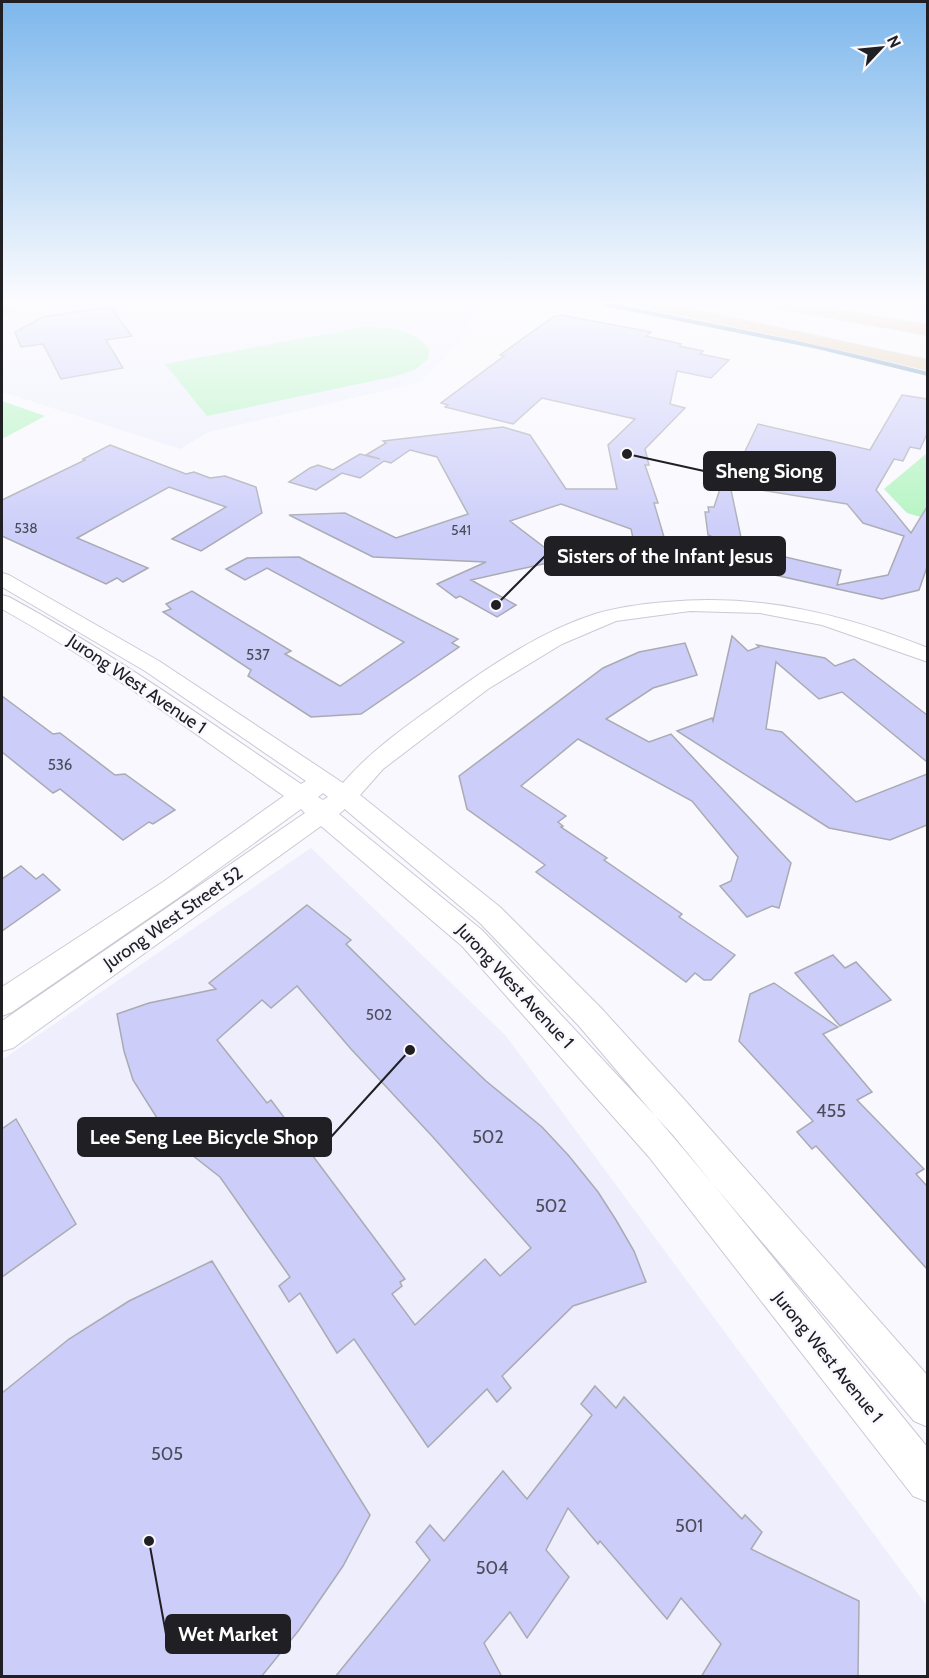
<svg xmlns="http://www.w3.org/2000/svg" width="929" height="1678" font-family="Cabin,sans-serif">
  <rect width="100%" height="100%" fill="#f8f8fe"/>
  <g fill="#eeeefc">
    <polygon points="40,304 487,304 475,312 459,343 421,382 209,432 180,449 2,392 2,322"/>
    <polygon points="311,848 506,1036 927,1606 927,1676 2,1676 2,1060"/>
  </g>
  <g fill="#b2f4bf">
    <path d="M363 327C388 328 413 328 429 349L428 359 416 369 396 376 207 416 165 364Z"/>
    <polygon points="2,401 45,416 2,439"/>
    <polygon points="927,453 927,519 907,513 884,489"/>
  </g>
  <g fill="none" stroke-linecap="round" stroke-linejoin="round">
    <polyline stroke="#628db5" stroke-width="4" points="605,304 818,347 928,374"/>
  </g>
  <g fill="#cccdf9" stroke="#aaaab3" stroke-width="1.5" fill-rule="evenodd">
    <polygon points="110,307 132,336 106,340 123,368 61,379 43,344 21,347 15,332 43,317"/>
    <polygon points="561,315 651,332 646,336 681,344 679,346 703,351 700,354 729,360 711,378 677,371 670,404 685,408 645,449 649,465 645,465 658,503 654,503 671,561 658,561 659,565 639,565 631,529 561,504 510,521 561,560 471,580 516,605 497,617 460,596 456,598 437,584 486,562 373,557 289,515 345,513 396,538 468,514 437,457 410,450 391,463 384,461 360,478 342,473 316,490 289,482 310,468 318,465 333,470 360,454 380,459 366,455 386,443 383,441 503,427 530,435 566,489 617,489 608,445 635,419 542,398 513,424 445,407 448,405 441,403 504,356 500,355 553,317"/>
    <path d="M902 395 927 399V434L920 449 910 447 903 461 894 459 876 490 911 533 927 507V567L919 590 882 599 748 569 698 544 700 537 712 539 711 536 708 535 705 512H709L708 507H714L727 468 730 483 758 424 870 450ZM730 485 847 504 863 523 904 536 888 575 837 585 841 570 743 547Z"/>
    <polygon points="110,445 186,474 194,472 210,478 225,476 256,487 262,513 201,551 172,539 226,507 169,487 77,538 148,568 123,582 117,578 106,584 2,536 2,500 85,460 83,459"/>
    <polygon points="299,557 458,639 452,643 459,647 361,714 311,717 248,676 251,670 163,612 171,609 166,604 192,591 291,651 285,654 340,686 404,642 267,568 245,580 226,569 247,558"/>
    <polygon points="732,636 748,651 759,647 757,645 825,658 835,666 854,659 927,715 927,762 842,692 819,699 776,662 766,729 782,732 856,802 927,774 927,825 890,840 829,828 677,731 712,718 713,721"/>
    <polygon points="685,643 697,675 653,688 606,719 649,742 671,734 791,863 779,908 772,906 747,917 720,886 731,881 738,857 692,801 578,739 521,786 566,816 558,822 563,826 561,827 607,858 604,860 682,914 679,917 735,955 711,980 704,980 695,973 686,982 536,872 545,865 467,809 459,776 603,668 639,652"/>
    <polygon points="2,696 53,734 60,733 115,775 125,774 175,810 153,824 149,822 123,840 60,789 53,793 2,752"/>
    <polygon points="21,866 36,879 43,874 60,890 2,931 2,879"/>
    <path d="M307 905 351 940 346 944 447 1044 486 1081 542 1127 569 1156 598 1192 616 1220 634 1251 646 1282 573 1306 502 1376 511 1388 497 1402 487 1389 428 1447 354 1339 337 1353 300 1293 289 1302 279 1286 290 1277 220 1177 169 1137 133 1080 124 1051 117 1014 149 1003 216 989 209 983ZM297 986 351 1049 432 1136 531 1248 500 1276 485 1259 415 1325 392 1294 402 1286 400 1282 405 1279 271 1100 267 1103 217 1040 262 1000 271 1008Z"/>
    <polygon points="833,955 845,968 856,962 891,1000 840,1026 795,973"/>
    <polygon points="774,983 838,1027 823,1034 872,1092 857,1100 924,1169 916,1174 927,1186 927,1269 816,1146 812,1149 797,1132 813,1121 739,1041 750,994"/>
    <polygon points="16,1119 76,1224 2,1277 2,1129"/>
    <polygon points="212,1261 370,1515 343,1566 299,1630 261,1677 2,1677 2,1393 69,1339 129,1301"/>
    <polygon points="595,1386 616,1408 624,1397 742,1519 745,1515 762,1532 751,1549 859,1601 858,1677 701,1677 721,1644 681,1598 667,1619 600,1541 598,1544 568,1508 546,1550 569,1577 527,1638 510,1612 484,1643 502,1677 335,1677 430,1560 416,1542 430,1525 444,1541 503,1471 527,1499 592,1415 581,1404"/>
  </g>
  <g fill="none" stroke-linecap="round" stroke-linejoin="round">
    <g stroke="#c9cad4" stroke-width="2">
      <path id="minor" d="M2 573 9 575 159 661 343 783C373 748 411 723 448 696 493 664 542 631 595 614 618 607 642 604 666 602 758 593 843 614 928 648V662L822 625 760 613 690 611 616 621 562 644 488 689 383 769 360 795 500 907 601 1008 682 1097 928 1376V1427L914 1421 579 1026 480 923 347 811 345 809 339 814 482 930 673 1135 928 1448V1502L913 1496 649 1157 462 946 321 826 13 1048 2 1051V1021L305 813 301 809 181 896 12 1012 2 1016V987L163 882 284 796C191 731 101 664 2 609V595L9 597C111 652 205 719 301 784L306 781 145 671 2 587ZM323 793 328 797 323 800 318 797Z"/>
    </g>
    <g stroke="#d2d2d3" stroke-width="2">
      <g id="major">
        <polygon points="6,304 25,304 23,307 2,315 2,306"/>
        <polygon points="640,304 668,304 928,360 928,370 780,336 647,308"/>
        <polygon points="771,304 802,304 928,325 928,335 778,308"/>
      </g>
    </g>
    <use href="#minor" fill="#fff" fill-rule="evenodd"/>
    <use href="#major" fill="#e2c5a3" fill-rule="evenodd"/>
  </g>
  <linearGradient id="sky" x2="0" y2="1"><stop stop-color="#7db7ec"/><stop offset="0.56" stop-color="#fcfcff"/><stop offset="1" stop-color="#fcfcff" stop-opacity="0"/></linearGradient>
  <rect width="929" height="539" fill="url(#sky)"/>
  <g text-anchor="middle" stroke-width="5" stroke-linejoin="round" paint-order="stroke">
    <g font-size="14" fill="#4b4b59">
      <text x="26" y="533">538</text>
      <text x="461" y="535">541</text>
    </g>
    <g font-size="15" fill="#4b4b59">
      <text x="258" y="660">537</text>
      <text x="60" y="770">536</text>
      <text x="379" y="1020">502</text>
    </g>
    <g font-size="18" fill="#202024" stroke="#f8f8fe">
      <text transform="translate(137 684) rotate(34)" y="6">Jurong West Avenue 1</text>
      <text transform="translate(173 918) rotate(-35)" y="6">Jurong West Street 52</text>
      <text transform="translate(515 986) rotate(47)" y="6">Jurong West Avenue 1</text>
      <text transform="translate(828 1357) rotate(51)" y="6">Jurong West Avenue 1</text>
    </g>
    <g font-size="18" fill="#4b4b59">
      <text x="831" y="1117">455</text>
      <text x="488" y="1143">502</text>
      <text x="551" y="1212">502</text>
      <text x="167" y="1460">505</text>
      <text x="689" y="1532">501</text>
      <text x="492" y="1574">504</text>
    </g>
  </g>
  <path fill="none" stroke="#202024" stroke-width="2" d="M627 454L704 471M496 605L545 556M410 1050L331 1137M149 1541L166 1634"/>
  <g fill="#202024" stroke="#f8f8fe" stroke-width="2">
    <circle cx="627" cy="454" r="6"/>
    <circle cx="496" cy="605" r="6"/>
    <circle cx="410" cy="1050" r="6"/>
    <circle cx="149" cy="1541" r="6"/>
  </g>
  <g fill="#202024" stroke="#202024" stroke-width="2">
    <rect x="704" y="452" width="131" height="38" rx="6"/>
    <rect x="545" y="537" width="240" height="38" rx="6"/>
    <rect x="78" y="1118" width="253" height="38" rx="6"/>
    <rect x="166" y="1615" width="124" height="38" rx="6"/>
  </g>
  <g font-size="20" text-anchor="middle" font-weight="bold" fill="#fff">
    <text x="769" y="478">Sheng Siong</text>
    <text x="665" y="563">Sisters of the Infant Jesus</text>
    <text x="204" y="1144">Lee Seng Lee Bicycle Shop</text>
    <text x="228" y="1641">Wet Market</text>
  </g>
  <rect width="929" height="1678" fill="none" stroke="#202024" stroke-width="6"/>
  <g transform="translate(881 48) rotate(64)" stroke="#f8f8fe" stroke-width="4.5" paint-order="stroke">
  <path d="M0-4.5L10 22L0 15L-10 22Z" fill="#202024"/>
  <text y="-9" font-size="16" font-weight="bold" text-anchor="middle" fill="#202024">N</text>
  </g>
</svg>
